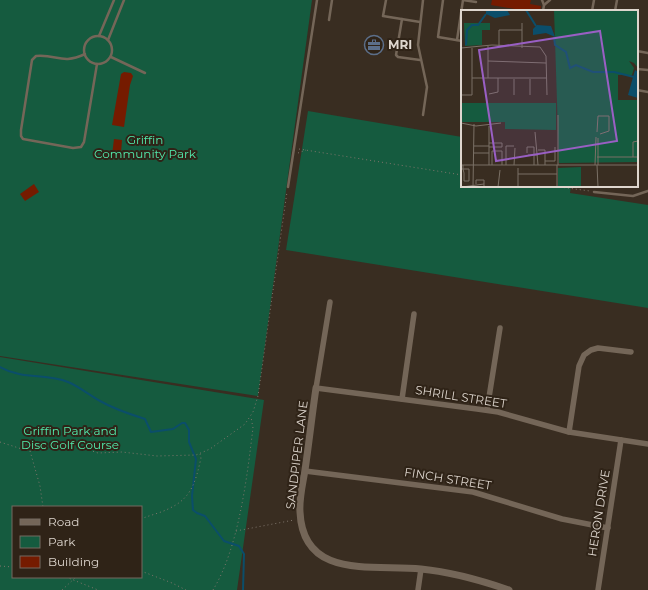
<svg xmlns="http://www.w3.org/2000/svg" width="648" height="590" font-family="Montserrat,sans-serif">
  <rect width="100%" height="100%" fill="#392d21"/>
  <g fill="#155b3f" fill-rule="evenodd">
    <polygon points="0,0 312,0 258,396 0,356"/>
    <polygon points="308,111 462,137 462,186 571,186 570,193 648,205 648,308 286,250"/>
    <path d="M0 357 264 400 237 590H0ZM13 507H141V577H13Z"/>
  </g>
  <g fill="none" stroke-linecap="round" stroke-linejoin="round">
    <path stroke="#0b4e6a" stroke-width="2" d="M0 367C23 380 45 373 68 382 80 387 89 395 100 401 114 409 129 414 145 419L151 432 173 429 182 423H185L189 430V442L196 459 192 496 193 510 197 513 205 516 224 541 239 546 244 554 243 590"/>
  </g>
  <g fill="#751b00">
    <polygon points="492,0 531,0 530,4 541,6 540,11 515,11 515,9 491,5"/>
    <polygon points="124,72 131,73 133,76 130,85 124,127 112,125 121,74"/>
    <polygon points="114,139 122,140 121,153 119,153 119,157 112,155"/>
    <polygon points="34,184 39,192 25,201 20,194"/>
  </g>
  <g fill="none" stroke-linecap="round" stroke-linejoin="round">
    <g stroke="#80766c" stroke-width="1" stroke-dasharray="1 3" stroke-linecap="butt">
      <polyline points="299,149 462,175"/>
      <polyline points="298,153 306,150"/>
      <polyline points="552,186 590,191"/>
      <polyline points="0,442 25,450 36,450 72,444 98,453 122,452 157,456 196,455 210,449 245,424 253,412 258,396 287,192"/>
      <polyline points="30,451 40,486 43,507"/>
      <path d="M141 519C150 515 161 513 170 508 192 498 196 480 201 458L200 454"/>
      <polyline points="236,531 294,520"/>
      <polyline points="0,566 13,567"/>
      <polyline points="141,571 172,583 186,590"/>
      <polyline points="66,577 98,590"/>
      <polyline points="62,590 76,577"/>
      <path d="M213 590C239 547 247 477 253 428L251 417"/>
    </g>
    <g stroke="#746658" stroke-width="2.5">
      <polyline points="386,0 383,16 420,22"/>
      <polyline points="443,0 438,37 462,41"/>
      <polyline points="542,0 544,5"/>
      <polyline points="543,11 544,5 550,0"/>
      <polyline points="592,11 594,0"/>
      <polyline points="615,11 617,0"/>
      <polyline points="402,19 396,55 398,57 420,60"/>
      <polyline points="329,20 332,0"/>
      <circle cx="98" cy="50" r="14"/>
      <polyline points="99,36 114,0"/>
      <polyline points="108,40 124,0"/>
      <polyline points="457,40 463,0 476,2"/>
      <polyline points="637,51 648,53"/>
      <path d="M85 54C62 65 57 54 36 56L32 60 21 130V136L23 139 73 148 81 147 84 142 97 64"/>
      <polyline points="111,57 145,73"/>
      <polyline points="637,69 648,70"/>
      <polyline points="637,90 648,92"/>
      <polyline points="423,115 427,87 418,45 423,0"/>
      <polyline points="288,187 317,0"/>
      <polyline points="594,192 633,196 648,191"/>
    </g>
    <g stroke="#746658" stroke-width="5.5">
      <polyline points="330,302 316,388 477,409 498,412 569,432 648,444"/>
      <polyline points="402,399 414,314"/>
      <polyline points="487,410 500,328"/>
      <polyline points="569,432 579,366 584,355 591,350 598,348 631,352"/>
      <polyline points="305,471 473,492 562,519 608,528"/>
      <polyline points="418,590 421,569"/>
      <polyline points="598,590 621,440"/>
    </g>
    <path stroke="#746658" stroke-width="7" d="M316 388C312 415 309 443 305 470 303 483 299 498 300 512 303 581 375 564 421 569 452 572 480 580 509 590"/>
  </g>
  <defs>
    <g id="office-ring" transform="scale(1)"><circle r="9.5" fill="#2f2317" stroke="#5c6f8a" stroke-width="1.5"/><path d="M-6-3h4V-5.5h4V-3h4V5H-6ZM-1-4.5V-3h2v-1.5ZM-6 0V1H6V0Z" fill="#5c6f8a"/></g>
  </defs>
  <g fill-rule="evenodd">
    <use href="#office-ring" x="374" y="45"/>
  </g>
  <g text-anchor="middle" stroke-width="4" stroke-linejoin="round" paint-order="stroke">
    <g font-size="12" font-weight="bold" fill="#ded6ce" stroke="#2f2317" text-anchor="start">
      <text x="388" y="49">MRI</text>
    </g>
    <g font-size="12" fill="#52ebac" stroke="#2f2317">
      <text x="145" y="144">Griffin<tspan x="145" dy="14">Community Park</tspan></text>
      <text x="70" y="435">Griffin Park and<tspan x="70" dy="14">Disc Golf Course</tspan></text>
    </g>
    <g font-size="12" fill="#ded6ce" stroke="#2f2317">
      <text transform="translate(461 397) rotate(9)" y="4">SHRILL STREET</text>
      <text transform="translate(297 455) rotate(-83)" y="4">SANDPIPER LANE</text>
      <text transform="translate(448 479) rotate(9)" y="4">FINCH STREET</text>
      <text transform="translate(599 513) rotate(-81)" y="4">HERON DRIVE</text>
    </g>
  </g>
  <g transform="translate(461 10)">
    <rect width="177" height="177" fill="#392d21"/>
    <path d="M93 0H177V58L173 53 168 51 173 58 171 65H157V90H177V152L98 153ZM3 13H29V20H21V35L4 36ZM0 93H95V120L44 119V112H0ZM120 157V177H97V158Z" fill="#155b3f"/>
    <path d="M25 0H46L49 5 34 8 25 4ZM76 15 90 16 94 27 85 23 72 25V19ZM174 60 177 62V88L167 85Z" fill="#0b4e6a"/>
    <path fill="none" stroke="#0b4e6a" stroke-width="2" d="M65 0 75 16M93 27 94 35 105 42 109 58 115 55 132 62H153L173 67M5 35 6 20 11 15H17L25 4"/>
    <path fill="none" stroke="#7b7166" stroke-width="1" d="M61 13V38M27 36V68M38 36V20H61M0 38 31 35 79 37 85 46 86 85M27 51 85 53M11 68H86M53 69V85M69 69V85M28 84 37 82V68M0 85H11V38M97 105V155M0 113 15 116 40 113M28 116V155M74 122 77 155M136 122 137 106H148V121L139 124M137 128V155M28 133H41V137H28M13 136H28M77 140H84V155M12 143H28M66 143V137H73V145H67M136 147H177M172 147V132L177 131M84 151H94V137M0 155H177M31 155V141H41V155M45 155V136H53M53 155 54 138M73 155V145H77M134 155 135 127M136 155 137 177M0 159H8V171H3V163L2 159V155M57 164H96M15 174V170H23V177M1 177 23 174M12 177 13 114M37 177 39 160M57 177V158M96 177V155"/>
    <path fill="#995fc4" fill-opacity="0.15" stroke="#995fc4" stroke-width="2" d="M139 21 156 131 35 151 18 40Z"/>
    <rect width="177" height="177" fill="none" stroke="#ded6ce" stroke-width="2"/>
  </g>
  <rect x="12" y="506" width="130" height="72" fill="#2f2317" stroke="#756b60"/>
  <rect x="20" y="519" width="20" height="6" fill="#746658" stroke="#756b60"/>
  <text x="48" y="526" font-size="12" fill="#ded6ce">Road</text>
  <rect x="20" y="536" width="20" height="12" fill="#155b3f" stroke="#756b60"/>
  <text x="48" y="546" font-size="12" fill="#ded6ce">Park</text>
  <rect x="20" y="556" width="20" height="12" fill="#751b00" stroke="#756b60"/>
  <text x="48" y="566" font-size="12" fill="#ded6ce">Building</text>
</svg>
